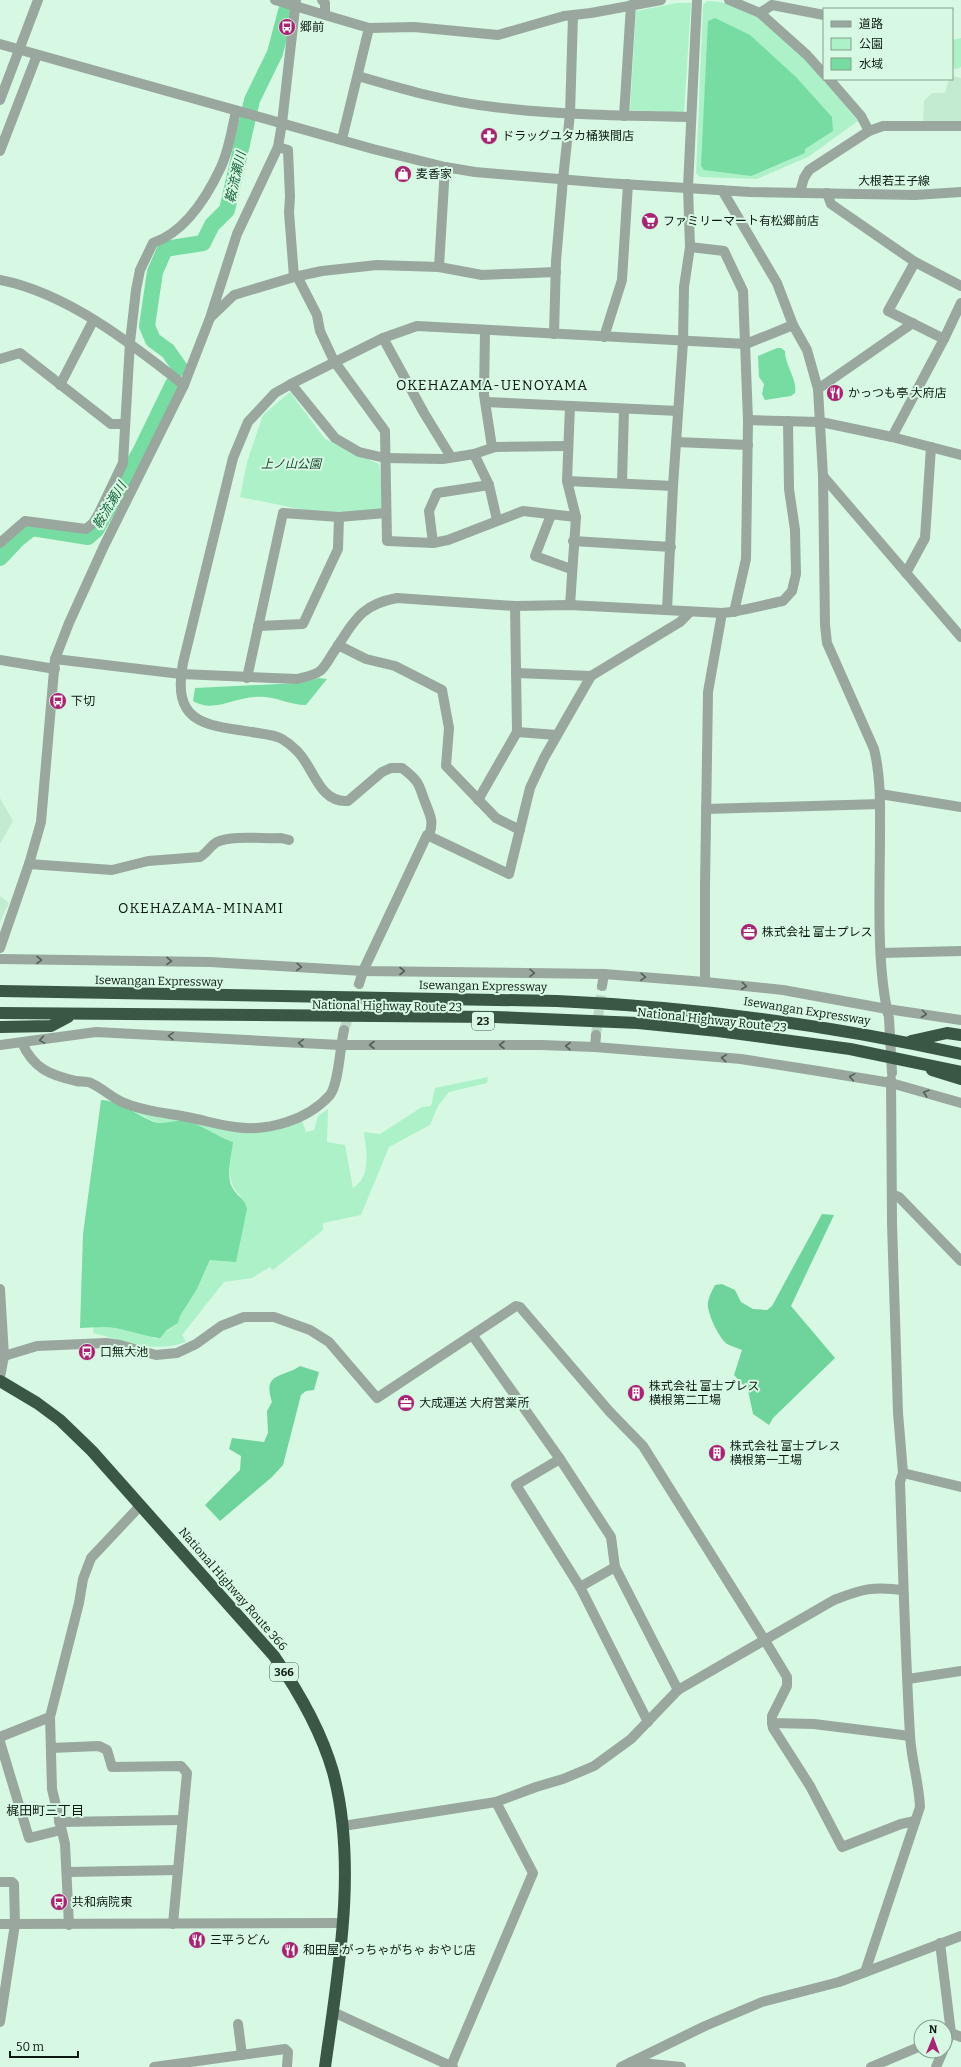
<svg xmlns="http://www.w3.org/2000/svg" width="961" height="2067" font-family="Bitter,'Noto Sans JP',serif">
  <rect width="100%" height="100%" fill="#d7f9e3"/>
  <g fill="#c3ebd2">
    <polygon points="953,76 961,78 961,122 923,122 924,101 932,93 945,93 949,79 952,79"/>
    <polygon points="0,798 13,821 0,844"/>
    <polygon points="0,896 9,903 0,922"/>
  </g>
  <g fill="#adf1c8">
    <path d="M707 1C767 0 822 79 858 121L808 157 757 179 700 177 696 173 703 5Z"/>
    <polygon points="677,3 691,3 684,113 630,110 636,11"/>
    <polygon points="961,38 961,67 956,69 952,68 952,40"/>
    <polygon points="290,392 325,439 379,464 386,513 339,517 240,497 247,462 263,415"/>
    <path d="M488 1077 487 1083 449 1092 438 1106 430 1125 389 1147 361 1215 323 1223V1230L273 1270 270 1267 252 1278 224 1282 182 1335 186 1342C152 1354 126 1341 93 1333L94 1327C115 1326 138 1330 156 1339L178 1323 180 1316 197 1289 241 1196C224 1181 231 1163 233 1142L185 1121 167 1124 156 1122 130 1110 222 1128 302 1121 306 1132 314 1130 318 1116 328 1109 327 1142 345 1145 353 1188C372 1176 366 1151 364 1132L380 1134 422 1107 431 1106 435 1088Z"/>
  </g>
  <g fill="#6ed49b">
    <path d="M822 1214 834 1215 791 1306 835 1358 773 1418 769 1425 753 1414 748 1390 734 1375 742 1350C737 1348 731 1346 727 1344 719 1338 706 1312 708 1302 709 1296 712 1291 715 1285L722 1284 735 1290 741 1302 753 1309 767 1310 772 1306Z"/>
    <path d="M300 1366 319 1372 314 1390 306 1391 301 1395 283 1465 272 1477 220 1521 205 1505 240 1470 241 1456 229 1449 232 1438 264 1442 268 1433 267 1411 272 1402C262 1372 283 1378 300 1366Z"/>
  </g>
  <g fill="#76dca2">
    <polygon points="715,18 750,35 796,77 832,117 833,131 805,149 805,153 751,176 704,170 701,166 708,21"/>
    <path d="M777 348H781L785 351C785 366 798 380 795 393L791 396 765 400 762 394 764 384 759 377 758 356Z"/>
    <path d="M319 678 327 679 306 705C289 705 273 695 255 697 233 698 213 713 193 701L195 688 300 683Z"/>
    <path d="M101 1100C121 1101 136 1115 154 1122 165 1125 174 1120 185 1121 199 1123 218 1137 233 1142 232 1155 225 1177 233 1189 238 1197 245 1199 247 1209L236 1262 210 1260 197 1289 180 1316 178 1323 167 1330 160 1338C158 1339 122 1329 115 1328 103 1326 91 1328 80 1328L83 1234Z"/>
  </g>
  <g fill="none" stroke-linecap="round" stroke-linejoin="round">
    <g stroke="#76dca2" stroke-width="16">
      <polyline points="180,368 168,351 153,340 147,326 155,272 165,249 203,243 212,225 227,210 252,100 275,53 286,11"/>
      <polyline points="0,558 18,539 32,528 88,537 96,530 140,452 173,384"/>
    </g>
    <g stroke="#b9d7c4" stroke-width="10" stroke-dasharray="10 5" stroke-linecap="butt">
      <polyline points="344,1030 359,984"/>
      <polyline points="596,1035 602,986"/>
    </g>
    <g stroke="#99a79e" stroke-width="10">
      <polyline points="275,0 325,15"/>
      <polyline points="322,0 325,3 325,15 369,28 414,27 498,35 564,16 591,13 661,0"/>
      <polyline points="729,0 760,13 807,55 824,74"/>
      <polyline points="760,13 772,5 824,15"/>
      <polyline points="0,44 373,149 445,167 475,172 606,183 750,192 915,195 961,192"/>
      <path d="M358 76C402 89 447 102 494 107 559 115 625 116 690 117"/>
      <polyline points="829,79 861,116 869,131"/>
      <polyline points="0,100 38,0"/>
      <polyline points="624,116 631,5"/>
      <polyline points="342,139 369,28"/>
      <polyline points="278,147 288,150 290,197 289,212 294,277"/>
      <polyline points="0,151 37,55"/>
      <path d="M722 190 777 283 793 325 807 350 818 389 823 476 825 625 827 643 874 749C881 777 880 806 880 834 880 889 876 961 888 1014"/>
      <polyline points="800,192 804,178 809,170 869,131 883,126 961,126"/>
      <polyline points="827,193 831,204 915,262 961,286"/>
      <polyline points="690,247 724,251 743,291 748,420 746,559 734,612"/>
      <polyline points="915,262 888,311 944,339"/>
      <polyline points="439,267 445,167"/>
      <polyline points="297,276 317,315 320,331 334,361 385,431 387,541 433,543 448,540 523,511 576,517"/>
      <path d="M0 280C67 293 132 344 184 385"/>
      <polyline points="211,317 234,295 294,277 322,271 377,265 439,267 482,275 556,272"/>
      <polyline points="485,331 484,395 492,447"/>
      <polyline points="554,334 556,261 563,179 570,114 573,16"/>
      <polyline points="604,337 622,280 628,184"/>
      <polyline points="383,338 424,413 451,457"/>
      <polyline points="0,359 20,353 111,424 124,424"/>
      <polyline points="291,384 335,438 359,452 385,458 443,459 474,454 495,447 568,446"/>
      <polyline points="60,385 93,321"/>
      <polyline points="818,389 913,323"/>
      <polyline points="486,402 678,411"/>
      <polyline points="570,406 567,481 576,517 570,605"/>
      <polyline points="748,420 821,422 892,437 961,455"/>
      <polyline points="892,437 944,339 961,303"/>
      <polyline points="676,442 748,445"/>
      <polyline points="474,454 489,485 497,520"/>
      <polyline points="823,476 961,637"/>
      <polyline points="567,481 673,486"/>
      <polyline points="622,483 624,409"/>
      <polyline points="551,515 535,556 571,569"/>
      <polyline points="573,541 671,547"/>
      <path d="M0 543 25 521 86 529 93 523 99 513 123 463 130 342 136 290 140 270 153 243C185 232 207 197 221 167 229 150 232 129 236 111"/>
      <polyline points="433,543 429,511 437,493 489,485"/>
      <polyline points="906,573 925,538 931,447"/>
      <polyline points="667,610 673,486 683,342 684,287 690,247 688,187 697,0"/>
      <polyline points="258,626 303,624 338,549 339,517"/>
      <polyline points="338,645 366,659 395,666 442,690 449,728 446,766 496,818 520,830"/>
      <path d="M55 659 181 674 297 679C305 677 313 676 320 671 325 667 329 659 333 653 353 624 358 605 397 598L515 606 570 605 722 613C743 611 762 605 783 601L792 591 796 574 795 530 789 489 788 421"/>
      <polyline points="0,660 55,669"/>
      <polyline points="516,673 591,676"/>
      <polyline points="247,678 283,513 339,517 386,513"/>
      <polyline points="517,732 557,735"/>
      <polyline points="880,794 961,807"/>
      <polyline points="478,800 517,732 515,606"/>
      <polyline points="706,809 880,804"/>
      <path d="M429 836C433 824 432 819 427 807 418 786 423 784 402 768H391L382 772 348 801C318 803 314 766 296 750 292 746 287 742 282 739 273 734 261 734 252 732 202 725 172 722 183 663L233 458 248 422 275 393 291 384 383 338 417 326 746 344 793 325"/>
      <path d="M29 864 112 870 148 861 200 857C207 853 210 846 217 842 232 835 264 839 281 838L289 840"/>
      <polyline points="0,948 29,864 41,822 55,659 69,623 104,546 184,385 210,318 237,234 278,147 282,123 296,0"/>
      <polyline points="881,953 961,951"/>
      <polyline points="0,959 210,962 363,971 604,974 705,982 783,990 887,1009 961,1020"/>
      <polyline points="705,982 705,886 708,692 722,613"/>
      <polyline points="359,984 363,971 427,835 509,874 530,788 544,758 591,676 680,622 690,612"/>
      <polyline points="602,986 604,974"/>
      <path d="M22 1043C34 1069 50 1075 76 1081 81 1082 87 1081 91 1083 102 1088 111 1097 122 1102 142 1111 166 1113 187 1117 203 1120 219 1125 235 1127 267 1132 308 1120 330 1095 339 1083 340 1046 344 1030"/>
      <polyline points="0,1045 96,1032 340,1045 541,1045 595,1047 741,1059 818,1071 891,1083 961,1103"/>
      <polyline points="595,1047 596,1035"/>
      <polyline points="892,1194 899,1197 961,1261"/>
      <polyline points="0,1289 4,1356 0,1377"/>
      <polyline points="473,1336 560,1459 611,1537 615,1567 678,1690"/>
      <polyline points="4,1356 37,1346 106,1343 120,1345 156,1355 177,1353 196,1344 221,1326 244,1317 274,1317 310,1330 329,1342 377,1398 516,1306 520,1307 609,1411 643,1446 764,1639 787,1677 787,1686 772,1716 772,1723 814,1724 910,1736"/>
      <polyline points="560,1459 516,1485 580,1587 648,1722"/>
      <polyline points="903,1473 961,1487"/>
      <polyline points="580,1587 615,1567"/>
      <polyline points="908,1679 961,1671"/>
      <polyline points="772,1723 773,1728 810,1786 842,1847 901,1824 915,1821"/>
      <polyline points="0,1737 50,1717"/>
      <polyline points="0,1742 29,1838 61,1830"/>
      <polyline points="51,1748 99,1746 107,1750 112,1767 181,1766 187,1773 173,1924"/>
      <polyline points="59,1822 181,1820"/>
      <path d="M343 1826 496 1802 536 1787 563 1779 594 1766 631 1739 678 1690 834 1600C862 1589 873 1586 903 1590"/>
      <polyline points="68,1872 178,1870"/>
      <polyline points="0,1882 12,1882 14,1884 15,1924 0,2022"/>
      <polyline points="0,1924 342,1923"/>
      <polyline points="69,1925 65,1844 52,1789 50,1717 79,1603 83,1579 91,1558 140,1506"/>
      <polyline points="940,1943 951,2033 945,2047"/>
      <path d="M865 1972 920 1807C919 1782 911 1759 910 1735 905 1650 903 1566 900 1482L903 1473 898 1413 892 1223 891 1079"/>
      <polyline points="333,2012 453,2067"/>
      <polyline points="238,2024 242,2055"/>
      <polyline points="945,2035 951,2033 961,2037"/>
      <polyline points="631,2062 681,2067"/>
      <polyline points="451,2066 533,1873 496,1802"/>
      <polyline points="154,2067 285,2049 288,2052 287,2067"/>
      <polyline points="621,2067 705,2026 762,2002 839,1982 961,1936"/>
      <polyline points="871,2067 921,2046"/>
      <polyline points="936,2067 943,2051"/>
    </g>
    <g stroke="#3a5745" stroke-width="12">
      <polyline points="0,1027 51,1026 68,1017"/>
      <polyline points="911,1041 947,1033 961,1035"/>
      <polyline points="932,1070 961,1079"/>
      <path d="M0 1381 37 1403 60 1420 92 1451 274 1656C299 1692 321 1730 333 1772 358 1865 338 1973 325 2067"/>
    </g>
    <polyline stroke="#99a79e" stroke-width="10" points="889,1018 892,1073"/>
    <g stroke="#3a5745" stroke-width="12">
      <path d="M0 991 557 1001C696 1007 825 1024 961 1054"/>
      <polyline points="0,1013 495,1017 638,1023 718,1031 850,1049 961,1072"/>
    </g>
  </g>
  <defs><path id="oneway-chevron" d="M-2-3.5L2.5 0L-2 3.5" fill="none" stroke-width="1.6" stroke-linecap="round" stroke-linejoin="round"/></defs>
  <g stroke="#536058">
    <use href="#oneway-chevron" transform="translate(39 960) rotate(1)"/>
    <use href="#oneway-chevron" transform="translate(169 961) rotate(1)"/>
    <use href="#oneway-chevron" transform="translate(299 967) rotate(3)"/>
    <use href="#oneway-chevron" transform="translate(402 971)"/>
    <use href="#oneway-chevron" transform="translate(532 973) rotate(1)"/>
    <use href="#oneway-chevron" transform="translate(643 977) rotate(4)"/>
    <use href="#oneway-chevron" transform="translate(744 986) rotate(6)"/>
    <use href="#oneway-chevron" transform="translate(924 1014) rotate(7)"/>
    <use href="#oneway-chevron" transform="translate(171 1036) rotate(-177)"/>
    <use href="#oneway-chevron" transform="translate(42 1040) rotate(171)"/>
    <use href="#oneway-chevron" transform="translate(301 1043) rotate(-177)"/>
    <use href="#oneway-chevron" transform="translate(372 1045) rotate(-180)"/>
    <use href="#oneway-chevron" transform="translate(502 1045) rotate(-180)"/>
    <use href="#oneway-chevron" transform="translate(568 1046) rotate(-178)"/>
    <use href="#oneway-chevron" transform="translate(724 1058) rotate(-175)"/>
    <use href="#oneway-chevron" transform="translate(852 1077) rotate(-170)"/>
    <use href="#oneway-chevron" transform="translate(926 1093) rotate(-163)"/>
  </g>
  <defs>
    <g id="bus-disc" transform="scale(0.9)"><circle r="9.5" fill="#a62471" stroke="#d7f9e3"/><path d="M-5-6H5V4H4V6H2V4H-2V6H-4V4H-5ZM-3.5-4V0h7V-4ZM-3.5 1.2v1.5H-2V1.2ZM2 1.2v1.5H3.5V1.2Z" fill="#fff"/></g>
    <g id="pharmacy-disc" transform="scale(0.9)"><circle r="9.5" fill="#a62471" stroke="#d7f9e3"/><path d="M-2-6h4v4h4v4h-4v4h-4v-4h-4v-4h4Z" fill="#fff"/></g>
    <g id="shop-disc" transform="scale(0.9)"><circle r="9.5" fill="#a62471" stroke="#d7f9e3"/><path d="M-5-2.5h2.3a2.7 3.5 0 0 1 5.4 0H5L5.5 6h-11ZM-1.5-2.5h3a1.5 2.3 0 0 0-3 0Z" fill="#fff"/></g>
    <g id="supermarket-disc" transform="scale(0.9)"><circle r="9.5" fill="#a62471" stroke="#d7f9e3"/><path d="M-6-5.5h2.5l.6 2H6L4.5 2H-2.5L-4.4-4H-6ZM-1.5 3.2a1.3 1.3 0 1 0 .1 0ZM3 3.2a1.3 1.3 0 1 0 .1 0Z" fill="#fff"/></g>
    <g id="restaurant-disc" transform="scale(0.9)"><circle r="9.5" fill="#a62471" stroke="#d7f9e3"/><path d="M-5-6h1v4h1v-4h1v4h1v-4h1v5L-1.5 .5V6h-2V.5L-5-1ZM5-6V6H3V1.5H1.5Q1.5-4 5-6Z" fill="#fff"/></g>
    <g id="office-disc" transform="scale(0.9)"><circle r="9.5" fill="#a62471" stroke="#d7f9e3"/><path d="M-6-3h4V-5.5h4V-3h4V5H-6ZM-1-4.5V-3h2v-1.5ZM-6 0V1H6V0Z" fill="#fff"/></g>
    <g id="building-disc" transform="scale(0.9)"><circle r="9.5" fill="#a62471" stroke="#d7f9e3"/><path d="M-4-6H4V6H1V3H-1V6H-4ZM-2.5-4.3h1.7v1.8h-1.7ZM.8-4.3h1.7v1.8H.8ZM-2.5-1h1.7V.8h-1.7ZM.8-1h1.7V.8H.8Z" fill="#fff"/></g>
  </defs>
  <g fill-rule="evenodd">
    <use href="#bus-disc" x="287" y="27"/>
    <use href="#pharmacy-disc" x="489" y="136"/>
    <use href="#shop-disc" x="403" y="174"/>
    <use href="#supermarket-disc" x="650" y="221"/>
    <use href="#restaurant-disc" x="835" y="393"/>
    <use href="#bus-disc" x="58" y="701"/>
    <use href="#office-disc" x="749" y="932"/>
    <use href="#bus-disc" x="87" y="1352"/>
    <use href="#building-disc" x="636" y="1393"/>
    <use href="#office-disc" x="406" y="1403"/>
    <use href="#building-disc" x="717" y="1453"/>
    <use href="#bus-disc" x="59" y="1902"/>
    <use href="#restaurant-disc" x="197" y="1940"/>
    <use href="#restaurant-disc" x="290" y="1950"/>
  </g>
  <g text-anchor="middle" stroke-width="4" stroke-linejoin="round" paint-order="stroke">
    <g fill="#d7f9e3" stroke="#4a5c51" stroke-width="1">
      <rect x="472" y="1012" width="22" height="18" rx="3"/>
      <rect x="270" y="1663" width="28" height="18" rx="3"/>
    </g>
    <g font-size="11" font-weight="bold" fill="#0d1912">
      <text x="483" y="1025">23</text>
      <text x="284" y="1676">366</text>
    </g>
    <g font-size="12" fill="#0d1912" stroke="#d7f9e3" text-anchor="start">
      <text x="300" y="31">郷前</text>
      <text x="502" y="140">ドラッグユタカ桶狭間店</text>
      <text x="416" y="178">麦香家</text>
      <text x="663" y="225">ファミリーマート有松郷前店</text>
      <text x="848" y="397">かっつも亭 大府店</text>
      <text x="71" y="705">下切</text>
      <text x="762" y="936">株式会社 富士プレス</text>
      <text x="100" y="1356">口無大池</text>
      <text x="649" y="1390">株式会社 富士プレス<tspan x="649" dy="14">横根第二工場</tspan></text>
      <text x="419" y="1407">大成運送 大府営業所</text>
      <text x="730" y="1450">株式会社 富士プレス<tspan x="730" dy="14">横根第一工場</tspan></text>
      <text x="72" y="1906">共和病院東</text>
      <text x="210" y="1944">三平うどん</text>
      <text x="303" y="1954">和田屋 がっちゃがちゃ おやじ店</text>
    </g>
    <g font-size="12" fill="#0d1912" stroke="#d7f9e3">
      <text x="894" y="185">大根若王子線</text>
      <text transform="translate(159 981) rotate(1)" y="4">Isewangan Expressway</text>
      <text transform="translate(483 986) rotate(1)" y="4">Isewangan Expressway</text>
      <text transform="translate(387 1006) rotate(1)" y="4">National Highway Route 23</text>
      <text transform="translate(807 1011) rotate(9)" y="4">Isewangan Expressway</text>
      <text transform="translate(712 1020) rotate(6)" y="4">National Highway Route 23</text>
      <text transform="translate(233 1589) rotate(49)" y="4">National Highway Route 366</text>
    </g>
    <g font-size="12" font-style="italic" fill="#133e28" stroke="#d7f9e3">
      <text x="291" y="468">上ノ山公園</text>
    </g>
    <g font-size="13" font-style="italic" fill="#19643f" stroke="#d7f9e3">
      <text transform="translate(235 177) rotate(-77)" y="5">鞍流瀬川</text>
      <text transform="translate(109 505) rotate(-59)" y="5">鞍流瀬川</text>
    </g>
    <g font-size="13" fill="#0d1912" stroke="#d7f9e3">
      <text x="45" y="1815">梶田町三丁目</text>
    </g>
    <g font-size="14" letter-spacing="1" fill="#0d1912" stroke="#d7f9e3">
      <text x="492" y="390">OKEHAZAMA-UENOYAMA</text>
      <text x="201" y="913">OKEHAZAMA-MINAMI</text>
    </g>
  </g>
  <rect x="823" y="8" width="130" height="72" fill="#d7f9e3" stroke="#869f8f"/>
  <rect x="831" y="21" width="20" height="6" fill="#99a79e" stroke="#869f8f"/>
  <text x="859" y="28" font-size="12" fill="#0d1912">道路</text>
  <rect x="831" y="38" width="20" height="12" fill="#adf1c8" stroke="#869f8f"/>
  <text x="859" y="48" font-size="12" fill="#0d1912">公園</text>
  <rect x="831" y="58" width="20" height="12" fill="#76dca2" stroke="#869f8f"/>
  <text x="859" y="68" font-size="12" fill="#0d1912">水域</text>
  <g transform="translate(933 2039) rotate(1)"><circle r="19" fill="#d7f9e3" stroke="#869f8f"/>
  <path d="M0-3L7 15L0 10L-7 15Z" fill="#a62471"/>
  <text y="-6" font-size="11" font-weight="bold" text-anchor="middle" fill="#0d1912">N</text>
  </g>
  <path d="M10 2051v6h68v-6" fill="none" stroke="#0d1912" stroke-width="2"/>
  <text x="16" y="2051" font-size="12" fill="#0d1912" stroke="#d7f9e3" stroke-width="3" paint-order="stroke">50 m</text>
</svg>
